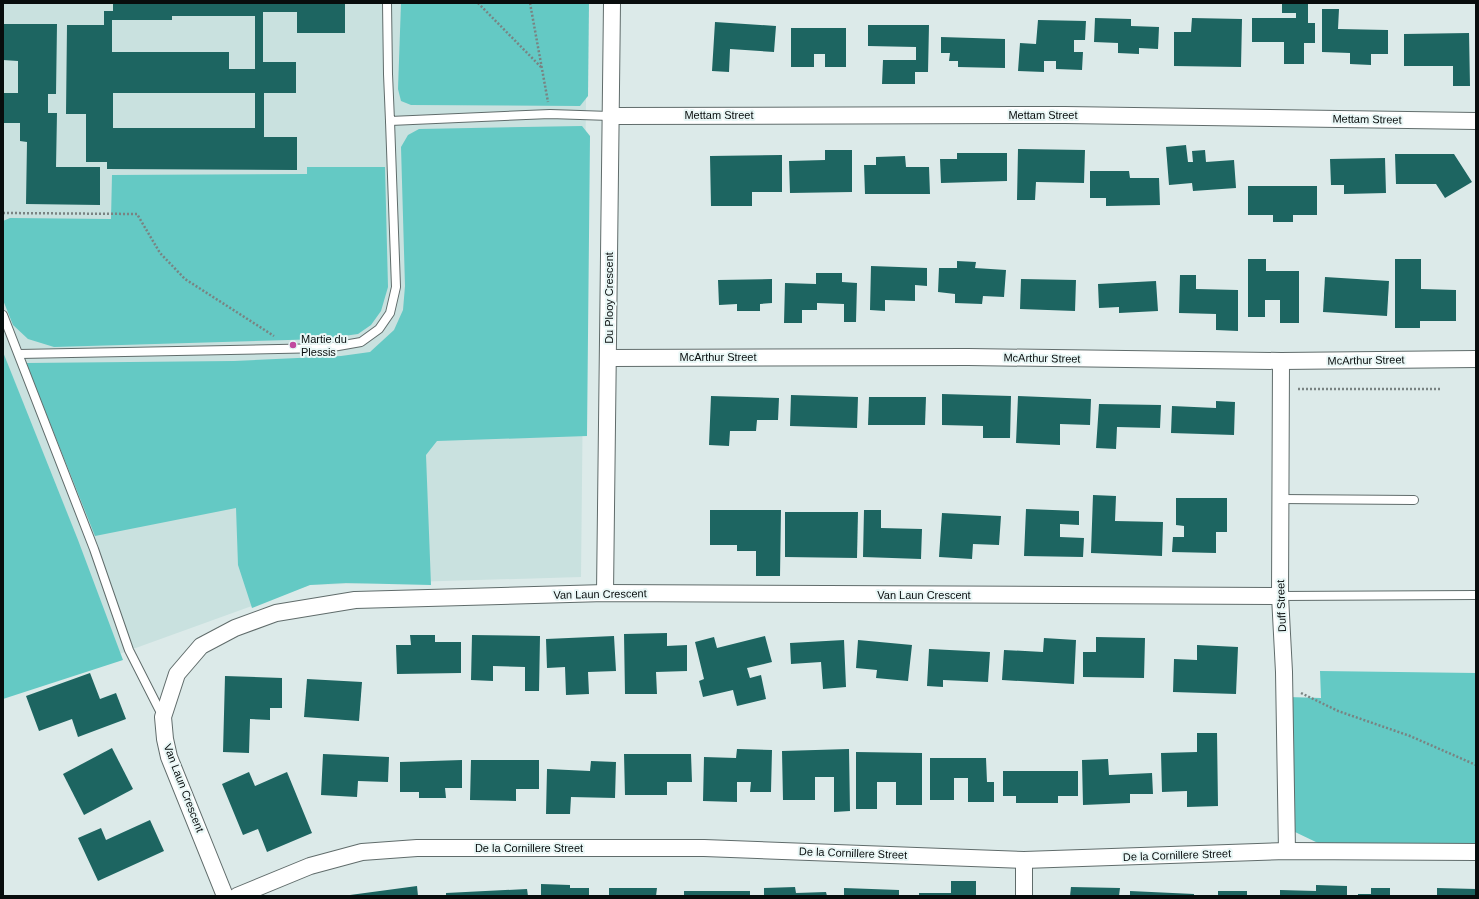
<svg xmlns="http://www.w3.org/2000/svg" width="1479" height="899" font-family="Helvetica,sans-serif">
  <rect width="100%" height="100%" fill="#dceae9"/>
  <polygon fill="#c9e1df" points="3,3 587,3 581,577 310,585 3,696"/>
  <g fill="#64c9c4">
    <polygon points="401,3 589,3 588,96 580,106 411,105 401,101 398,89"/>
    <polygon points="582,126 590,136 587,436 437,441 426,455 431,585 346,583 310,585 252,608 238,565 236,508 95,536 26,363 234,361 341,356 370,352 394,330 403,310 405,286 401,147 408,135 419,129"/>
    <polygon points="307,167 385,167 388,287 381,311 371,325 358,334 322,339 54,347 28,339 13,325 3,300 3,221 10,218 111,219 112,175 307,174"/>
    <polygon points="3,352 78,540 123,660 3,699"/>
    <polygon points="1320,671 1476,673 1476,844 1318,843 1295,832 1288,697 1321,698"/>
  </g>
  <g fill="#1d6561" fill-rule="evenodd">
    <path d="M113 3H345V33H297V12H263V62H296V93H264V137H297V170L107 169V162H86V114H66L67 25H104V11H113ZM172 16H255V69H229V52H112V20H172ZM113 93H255V128H113Z"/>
    <polygon points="1282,3 1308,3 1308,23 1315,23 1315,43 1304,43 1304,64 1284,64 1284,42 1252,42 1252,18 1296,18 1296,13 1282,13"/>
    <polygon points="1322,9 1339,9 1338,29 1388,30 1388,54 1371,54 1371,65 1350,64 1350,53 1322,52"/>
    <polygon points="1095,18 1131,19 1131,26 1159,27 1158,49 1139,48 1139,54 1118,53 1118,43 1094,42"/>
    <polygon points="1192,18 1242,19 1241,67 1174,66 1174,32 1191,32"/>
    <polygon points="1038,20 1086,21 1085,40 1074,40 1074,52 1083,52 1082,70 1056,69 1056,61 1044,61 1044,72 1018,71 1020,43 1036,44"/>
    <polygon points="715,22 776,26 774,52 730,49 729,72 712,71"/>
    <polygon points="3,24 57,24 56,94 48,94 48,113 57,113 56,167 100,167 100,205 26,204 27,142 20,141 20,123 3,123 3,93 18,93 18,61 3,60"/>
    <polygon points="868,25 929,25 928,72 915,72 915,84 882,84 883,60 916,60 916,47 868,46"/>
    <polygon points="791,28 846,28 846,67 825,67 825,54 814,54 814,67 791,67"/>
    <polygon points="1469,33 1470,86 1453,86 1453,66 1404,66 1404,34"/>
    <polygon points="941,37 1005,39 1005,68 958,67 958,61 949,61 950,53 941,53"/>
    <polygon points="1186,145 1188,162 1193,162 1192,151 1205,150 1206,162 1234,160 1236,188 1193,191 1192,183 1169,185 1166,147"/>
    <polygon points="1018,149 1085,150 1084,183 1036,182 1035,200 1017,200"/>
    <polygon points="825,150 852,150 852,192 790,193 789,161 825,160"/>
    <polygon points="957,153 1007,153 1007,181 941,183 940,159 957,159"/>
    <polygon points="1395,154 1454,154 1472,182 1445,198 1436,184 1396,184"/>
    <polygon points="782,155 782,192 752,192 752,206 711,206 710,156"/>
    <polygon points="905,156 906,167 929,167 930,194 865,194 864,165 876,165 876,157"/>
    <polygon points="1385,158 1386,193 1344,194 1344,185 1331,185 1330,159"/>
    <polygon points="1090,171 1129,171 1130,178 1159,178 1160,205 1106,206 1106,198 1090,198"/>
    <polygon points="1248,186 1317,186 1317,215 1293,215 1293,222 1273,222 1273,215 1248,215"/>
    <polygon points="1248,259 1266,259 1266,271 1299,271 1299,323 1280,323 1280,300 1265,300 1265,317 1248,317"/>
    <polygon points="1395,259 1421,259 1421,289 1456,290 1456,321 1420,321 1420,328 1395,328"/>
    <polygon points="957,261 976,262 975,268 1006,270 1004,297 983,296 982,304 955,303 955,294 938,292 939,268 957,268"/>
    <polygon points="871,266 927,268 927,286 915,285 915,301 885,300 885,311 870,310"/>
    <polygon points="816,273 842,273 842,282 857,283 856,322 844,322 844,304 817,303 817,310 802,310 802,323 784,323 785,283 816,284"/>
    <polygon points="1180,275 1196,275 1196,289 1238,290 1238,331 1216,330 1216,314 1179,313"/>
    <polygon points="1325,277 1389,281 1387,316 1323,312"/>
    <polygon points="772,279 772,303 760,304 760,311 737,311 737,304 719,305 718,280"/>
    <polygon points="1021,279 1076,280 1075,311 1020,309"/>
    <polygon points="1156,281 1158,311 1119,313 1119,307 1099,308 1098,284"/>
    <polygon points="942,394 1011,396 1010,438 983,438 983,426 942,425"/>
    <polygon points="791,395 858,397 857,428 790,426"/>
    <polygon points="711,396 779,398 778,420 757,420 756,431 730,431 729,446 709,445"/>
    <polygon points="1018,396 1091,399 1090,425 1060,424 1060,445 1016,443"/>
    <polygon points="869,397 926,397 925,425 868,425"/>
    <polygon points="1216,401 1235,402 1234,435 1171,433 1172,406 1216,408"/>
    <polygon points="1099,404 1161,405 1160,428 1117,427 1116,449 1096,448"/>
    <polygon points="1093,495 1116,496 1115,521 1163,522 1162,556 1091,553"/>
    <polygon points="1176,498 1227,498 1227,532 1216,532 1216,553 1172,552 1173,537 1184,537 1184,526 1176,525"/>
    <polygon points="1026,509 1079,511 1079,525 1060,524 1060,537 1084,538 1083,557 1024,556"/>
    <polygon points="710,510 781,510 780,576 756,576 756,551 737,551 737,545 710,545"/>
    <polygon points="864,510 881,510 881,528 922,529 921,559 863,557"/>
    <polygon points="785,512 858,512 857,558 785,557"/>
    <polygon points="942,513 1001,516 999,545 973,544 972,559 939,557"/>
    <polygon points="667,633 667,646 687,645 687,671 656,672 657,694 625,694 624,634"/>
    <polygon points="410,635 435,635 435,642 461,642 461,673 397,674 396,645 411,645"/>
    <polygon points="472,635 540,636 539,691 525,691 525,667 493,666 493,681 471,680"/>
    <polygon points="614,636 616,671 588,672 589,694 566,695 565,667 547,668 546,639"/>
    <polygon points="765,636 772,662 747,668 750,678 761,675 766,699 737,706 733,690 703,697 699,681 704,679 695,642 714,637 717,648"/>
    <polygon points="1096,637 1145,638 1144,678 1083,677 1083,652 1096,652"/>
    <polygon points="1044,638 1076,640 1074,684 1002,680 1004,650 1043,652"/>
    <polygon points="844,640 846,687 823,689 821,662 791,664 790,643"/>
    <polygon points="858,640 912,645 908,681 876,678 877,670 856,668"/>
    <polygon points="1197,645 1238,647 1236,694 1173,692 1174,659 1197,660"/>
    <polygon points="929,649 990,652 988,682 943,680 943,687 927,686"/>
    <polygon points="90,673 100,699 116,693 126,719 78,737 72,719 39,731 26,696"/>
    <polygon points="225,676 282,678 282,708 270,708 270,720 250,719 249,753 223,752"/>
    <polygon points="307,679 362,682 359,721 304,717"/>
    <polygon points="1197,733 1217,733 1218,806 1187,807 1187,791 1162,792 1161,753 1197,752"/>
    <polygon points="112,748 133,789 84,815 63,774"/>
    <polygon points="737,749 772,750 771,792 750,792 751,782 737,782 737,802 703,801 704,757 736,758"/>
    <polygon points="849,749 850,811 834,812 834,777 815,777 815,800 783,800 782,751"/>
    <polygon points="856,752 922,753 922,805 896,805 896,782 877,782 877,809 856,809"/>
    <polygon points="323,754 389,757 388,782 358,781 357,797 321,795"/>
    <polygon points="624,754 691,754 692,782 667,782 667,795 625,795"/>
    <polygon points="930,758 986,758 987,782 994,782 994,802 968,802 968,778 954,778 954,800 930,800"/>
    <polygon points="1108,759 1109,775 1152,773 1153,794 1130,794 1130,803 1083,805 1082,760"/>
    <polygon points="462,760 462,788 445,788 446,798 419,798 419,792 400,792 400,762"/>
    <polygon points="471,760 539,760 539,789 516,789 516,801 470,800"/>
    <polygon points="591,761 616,762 615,798 571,797 570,814 546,814 547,769 590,771"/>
    <polygon points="1003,771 1078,771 1078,796 1058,796 1058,803 1016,803 1016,796 1003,796"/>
    <polygon points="249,772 255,786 287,772 312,833 267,852 258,829 243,835 222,784"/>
    <polygon points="150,820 164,851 98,881 78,838 101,828 106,840"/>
    <polygon points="951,881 976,881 976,896 919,896 919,893 951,893"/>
    <polygon points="541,884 570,885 570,888 589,888 589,896 541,896"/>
    <polygon points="1316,885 1347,886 1347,896 1280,896 1280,890 1316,891"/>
    <polygon points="417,886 418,896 350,896 350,895"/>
    <polygon points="795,887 796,893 826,892 827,896 764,896 764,888"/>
    <polygon points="1071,887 1120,888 1119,896 1070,896"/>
    <polygon points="609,888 657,888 656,896 609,896"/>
    <polygon points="844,888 899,890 899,896 844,896"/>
    <polygon points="1371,888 1390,888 1390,896 1358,896 1358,894 1371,894"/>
    <polygon points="1437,888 1476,889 1476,896 1437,896"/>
    <polygon points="527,889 528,896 446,896 446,893"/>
    <rect x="684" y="891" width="66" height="5"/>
    <polygon points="1130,891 1194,894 1194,896 1130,896"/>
    <rect x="1218" y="891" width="29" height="5"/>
  </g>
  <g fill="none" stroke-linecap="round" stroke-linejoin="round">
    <g stroke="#606c6b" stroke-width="10">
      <g id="lane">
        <polyline points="387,3 388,74 390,121 550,114 610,116"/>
        <polyline points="3,315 94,549 129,650 162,715"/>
        <polyline points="19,354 327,348 361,342 379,329 390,313 396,287 390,121"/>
        <polyline points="1280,499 1414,500"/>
        <polyline points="1280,596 1476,595"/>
      </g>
    </g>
    <g stroke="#606c6b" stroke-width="18">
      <g id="street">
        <polyline points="610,116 1065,115 1476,121"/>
        <polyline points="608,358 968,357 1281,361 1476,359"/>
        <polyline points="1281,361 1280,596 1284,672 1287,851"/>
        <polyline points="605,593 612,3"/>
        <polyline points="1024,860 1024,896"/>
        <polyline points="225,896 169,757 165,739 163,717 177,674 201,646 235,628 276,613 355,600 605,593 1280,596"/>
        <polyline points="237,896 310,866 362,852 417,848 704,848 1024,860 1287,851 1476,852"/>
      </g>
    </g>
    <g stroke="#798382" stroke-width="2.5" stroke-dasharray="2 2" stroke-linecap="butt">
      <polyline points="478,3 541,67"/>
      <polyline points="530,3 548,102"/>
      <polyline points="3,213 137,214 160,253 185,279 274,336"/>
      <polyline points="1298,389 1441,389"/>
      <polyline points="1301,693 1338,711 1410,736 1476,765"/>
    </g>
    <use href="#lane" stroke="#fff" stroke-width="8"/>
    <use href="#street" stroke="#fff" stroke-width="16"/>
  </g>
  <circle fill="#c1499f" stroke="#e9f7f6" stroke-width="1.5" cx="293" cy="345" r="4"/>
  <g text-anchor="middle" stroke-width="4" stroke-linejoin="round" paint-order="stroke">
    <g font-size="11" fill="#080d0d" stroke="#e9f7f6">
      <text x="719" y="119">Mettam Street</text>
      <text x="1043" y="119">Mettam Street</text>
      <text transform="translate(1367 119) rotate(1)" y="4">Mettam Street</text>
      <text transform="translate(609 298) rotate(-90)" y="4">Du Plooy Crescent</text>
      <text x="718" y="361">McArthur Street</text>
      <text transform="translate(1042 358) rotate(1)" y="4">McArthur Street</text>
      <text transform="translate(1366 360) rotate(-1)" y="4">McArthur Street</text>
      <text transform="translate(600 594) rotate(-1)" y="4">Van Laun Crescent</text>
      <text x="924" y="599">Van Laun Crescent</text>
      <text transform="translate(1281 606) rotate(-92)" y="4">Duff Street</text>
      <text transform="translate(184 788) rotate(69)" y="4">Van Laun Crescent</text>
      <text x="529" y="852">De la Cornillere Street</text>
      <text transform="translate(853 853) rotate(2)" y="4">De la Cornillere Street</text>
      <text transform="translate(1177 855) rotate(-2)" y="4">De la Cornillere Street</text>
    </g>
    <g font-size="11" fill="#080d0d" stroke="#e9f7f6" text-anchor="start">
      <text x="301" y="343">Martie du<tspan x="301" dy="13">Plessis</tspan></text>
    </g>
  </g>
  <rect width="1479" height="899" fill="none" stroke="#080d0d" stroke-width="8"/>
</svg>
